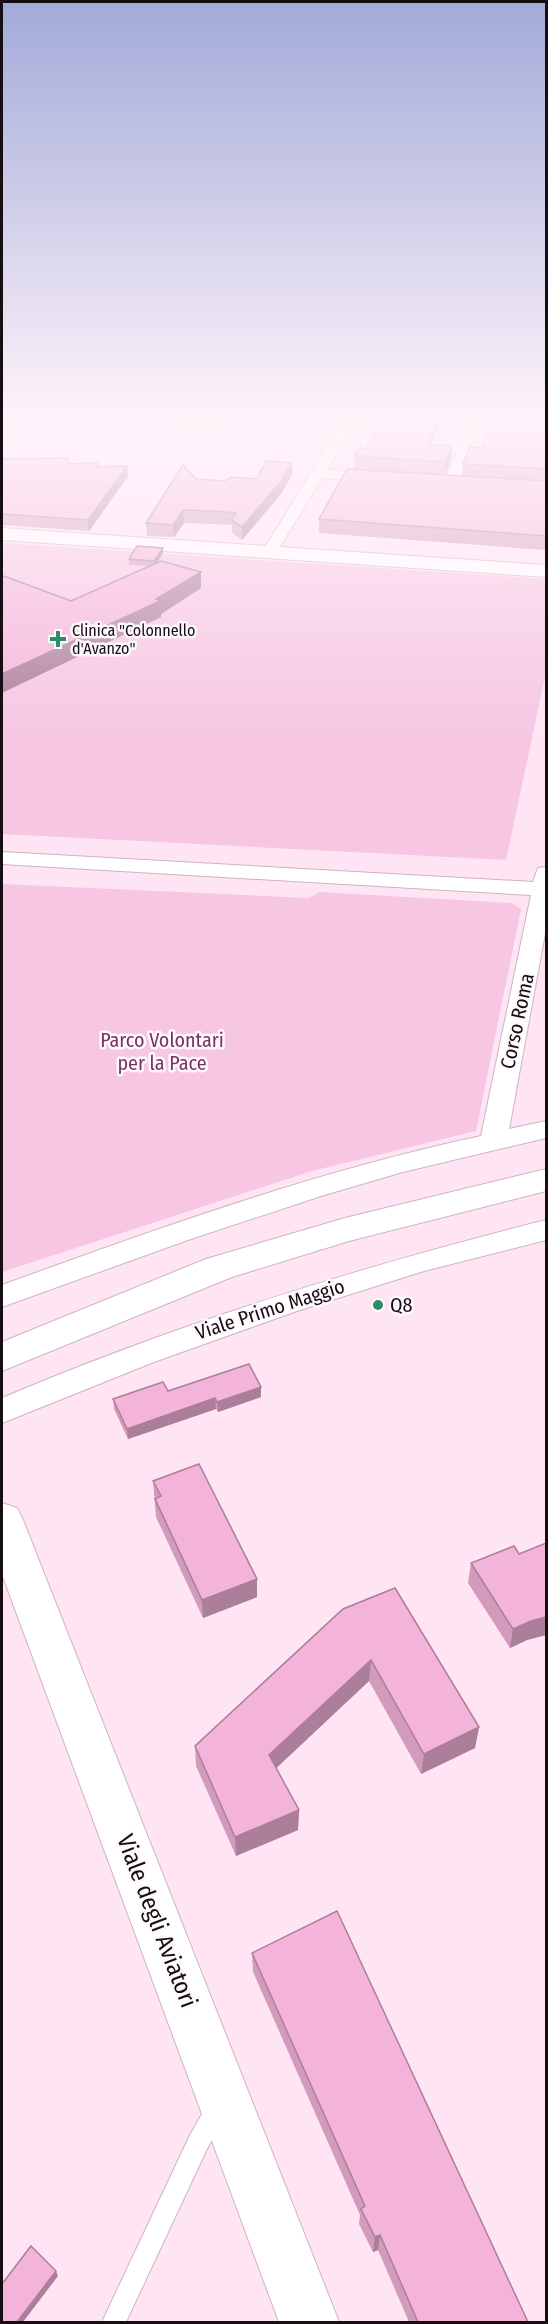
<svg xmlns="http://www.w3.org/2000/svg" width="548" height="2324" font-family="'Fira Sans Condensed',sans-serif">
  <rect width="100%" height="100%" fill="#ffe5f3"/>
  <g fill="#f6c6e2">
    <polygon points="2,543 546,579 546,672 506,860 2,834"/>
    <polygon points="2,884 309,898 320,892 511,903 521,909 476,1131 312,1171 2,1272"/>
  </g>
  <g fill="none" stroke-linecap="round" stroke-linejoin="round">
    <g stroke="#cdb4c2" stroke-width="2">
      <polygon id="service" points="215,2102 223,2105 226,2113 206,2151 126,2322 102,2322 190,2135 207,2105"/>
    </g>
    <g stroke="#cdb4c2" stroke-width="2">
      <g id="minor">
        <polygon points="345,418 358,418 327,470 380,474 387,478 380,482 322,478 275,555 265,555 262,552"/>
        <polygon points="471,418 484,418 458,482 451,486 446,485 444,482"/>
        <path d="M2 852 533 882 538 868 546 867V928L509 1129 546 1121V1138L403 1172 321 1196 188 1240 2 1307V1285C159 1228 317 1171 481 1136L531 895 2 864Z"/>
        <path d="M546 1220V1240L424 1271 297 1311 154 1362 2 1423V1398C178 1323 360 1267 546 1220Z"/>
      </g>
    </g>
    <g stroke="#cdb4c2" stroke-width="2">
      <polygon id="tertiary" points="546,1169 546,1191 349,1241 232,1277 2,1371 2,1342 206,1259 345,1218"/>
    </g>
    <g stroke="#cdb4c2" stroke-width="2">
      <g id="secondary">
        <polygon points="2,528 546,565 546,577 2,540"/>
        <polygon points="2,1503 17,1508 23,1520 339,2322 279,2322 2,1574"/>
      </g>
    </g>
    <use href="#service" fill="#fff" fill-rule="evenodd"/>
    <use href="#minor" fill="#fff" fill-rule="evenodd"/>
    <use href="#tertiary" fill="#fff" fill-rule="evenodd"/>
    <use href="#secondary" fill="#fff" fill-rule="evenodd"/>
  </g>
  <g fill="#d29bbb">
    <polygon points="180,418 220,418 216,424 180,421"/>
    <polygon points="441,418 432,445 452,446 451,459 445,475 462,476 463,464 482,448 546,418 546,550 319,533 319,519 354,469 354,456"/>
    <polygon points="2,459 97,467 127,466 128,476 89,531 2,525"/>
    <polygon points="292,463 292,475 281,494 242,540 232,533 232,525 212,524 184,523 174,537 147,536 146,523 196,479 224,481 256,479"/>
    <polygon points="163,553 157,563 201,588 161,614 161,617 71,601 149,566 129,565 129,559"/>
    <polygon points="168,1391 261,1397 218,1412 216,1409 128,1439 114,1409 113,1399"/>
    <polygon points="153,1481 257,1579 257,1597 203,1618 156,1517"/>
    <polygon points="546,1543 546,1635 527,1640 510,1648 468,1583 471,1563 519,1554"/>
    <polygon points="343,1609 479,1727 475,1748 421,1774 369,1681 276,1768 299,1810 298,1830 236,1856 196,1766 195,1746"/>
    <polygon points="252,1953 528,2322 409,2322 378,2250 373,2252 359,2224 360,2215 253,1972"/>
  </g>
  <g fill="#ab7e99">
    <polygon points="216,418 220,418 216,424"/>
    <polygon points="438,418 441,418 427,458 428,445"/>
    <polygon points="452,446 451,459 445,476 445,462"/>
    <polygon points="292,463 292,475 281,494 242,540 242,527"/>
    <polygon points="127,466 128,476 89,531 88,520"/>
    <polygon points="183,510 184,523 174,537 173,525"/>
    <polygon points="163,548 163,553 154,567 154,561"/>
    <polygon points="201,572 201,588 161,614 161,617 2,693 2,674 156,599"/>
    <polygon points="261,1387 261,1397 218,1412 217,1402"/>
    <polygon points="215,1398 216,1409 128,1439 127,1429"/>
    <polygon points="257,1579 257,1597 203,1618 202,1600"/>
    <polygon points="546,1617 546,1635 527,1640 510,1648 513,1629 531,1621"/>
    <polygon points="371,1660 369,1681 269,1775 269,1755"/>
    <polygon points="479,1727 475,1748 421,1774 424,1754"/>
    <polygon points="299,1810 298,1830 236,1856 235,1837"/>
    <polygon points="380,2235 378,2250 373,2252 375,2237"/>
    <polygon points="56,2271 58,2276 23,2322 17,2322"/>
  </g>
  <g fill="#f4b4da" stroke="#ab7e99" stroke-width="1.5">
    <polygon points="382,418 438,418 428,445 452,446 445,462 354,456 359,448 366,449"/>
    <polygon points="492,418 546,418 546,469 463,464 470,447 482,448"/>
    <polygon points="67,458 69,464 97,463 97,467 127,466 88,520 2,514 2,459"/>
    <polygon points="267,461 292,463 281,481 242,527 231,520 236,513 212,511 183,510 173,525 146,523 183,465 196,479 224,481 232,477 256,479"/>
    <polygon points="347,469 546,481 546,536 319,519"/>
    <polygon points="137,546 163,548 154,561 129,559"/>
    <polygon points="161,561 201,572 156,599 160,601 2,674 2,577 4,576 71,601"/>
    <polygon points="249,1364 261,1387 217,1402 215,1398 127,1429 113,1399 163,1382 168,1391"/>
    <polygon points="199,1464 257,1579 202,1600 155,1499 161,1496 153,1481"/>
    <polygon points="546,1543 546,1617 531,1621 513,1629 471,1563 514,1546 519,1554"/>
    <polygon points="395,1588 479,1727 424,1754 371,1660 269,1755 299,1810 235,1837 195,1746 343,1609"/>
    <polygon points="337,1911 528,2322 418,2322 380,2235 375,2237 361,2209 365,2206 252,1953"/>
    <polygon points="31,2246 56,2271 17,2322 2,2322 2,2284"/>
  </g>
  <linearGradient id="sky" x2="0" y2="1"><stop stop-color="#a1aad8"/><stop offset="0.56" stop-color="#fff3fa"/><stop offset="1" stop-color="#fff3fa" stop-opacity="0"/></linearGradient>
  <rect width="548" height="744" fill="url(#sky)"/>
  <g fill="#2c8e68" stroke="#fef9fc" stroke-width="2">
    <path d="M55 630h6v6h6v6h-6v6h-6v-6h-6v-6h6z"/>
    <circle cx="378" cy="1305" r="6"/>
  </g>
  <g text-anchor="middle" stroke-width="5" stroke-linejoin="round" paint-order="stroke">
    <g font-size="16" fill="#160e13" stroke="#fef9fc" text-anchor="start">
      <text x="72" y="636">Clinica "Colonnello<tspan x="72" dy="18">d'Avanzo"</tspan></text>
    </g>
    <g font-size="20" fill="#160e13" stroke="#fef9fc">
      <text transform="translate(517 1021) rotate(-78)" y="7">Corso Roma</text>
      <text transform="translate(270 1309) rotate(-18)" y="7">Viale Primo Maggio</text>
    </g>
    <g font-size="20" fill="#7b3162" stroke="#fef9fc">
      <text x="162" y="1047">Parco Volontari<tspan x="162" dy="23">per la Pace</tspan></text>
    </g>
    <g font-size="20" fill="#160e13" stroke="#fef9fc" text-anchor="start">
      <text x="390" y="1312">Q8</text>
    </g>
    <g font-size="24" fill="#160e13" stroke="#fef9fc">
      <text transform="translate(157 1921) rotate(69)" y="8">Viale degli Aviatori</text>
    </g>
  </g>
  <rect width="548" height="2324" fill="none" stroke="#160e13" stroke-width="6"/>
</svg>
